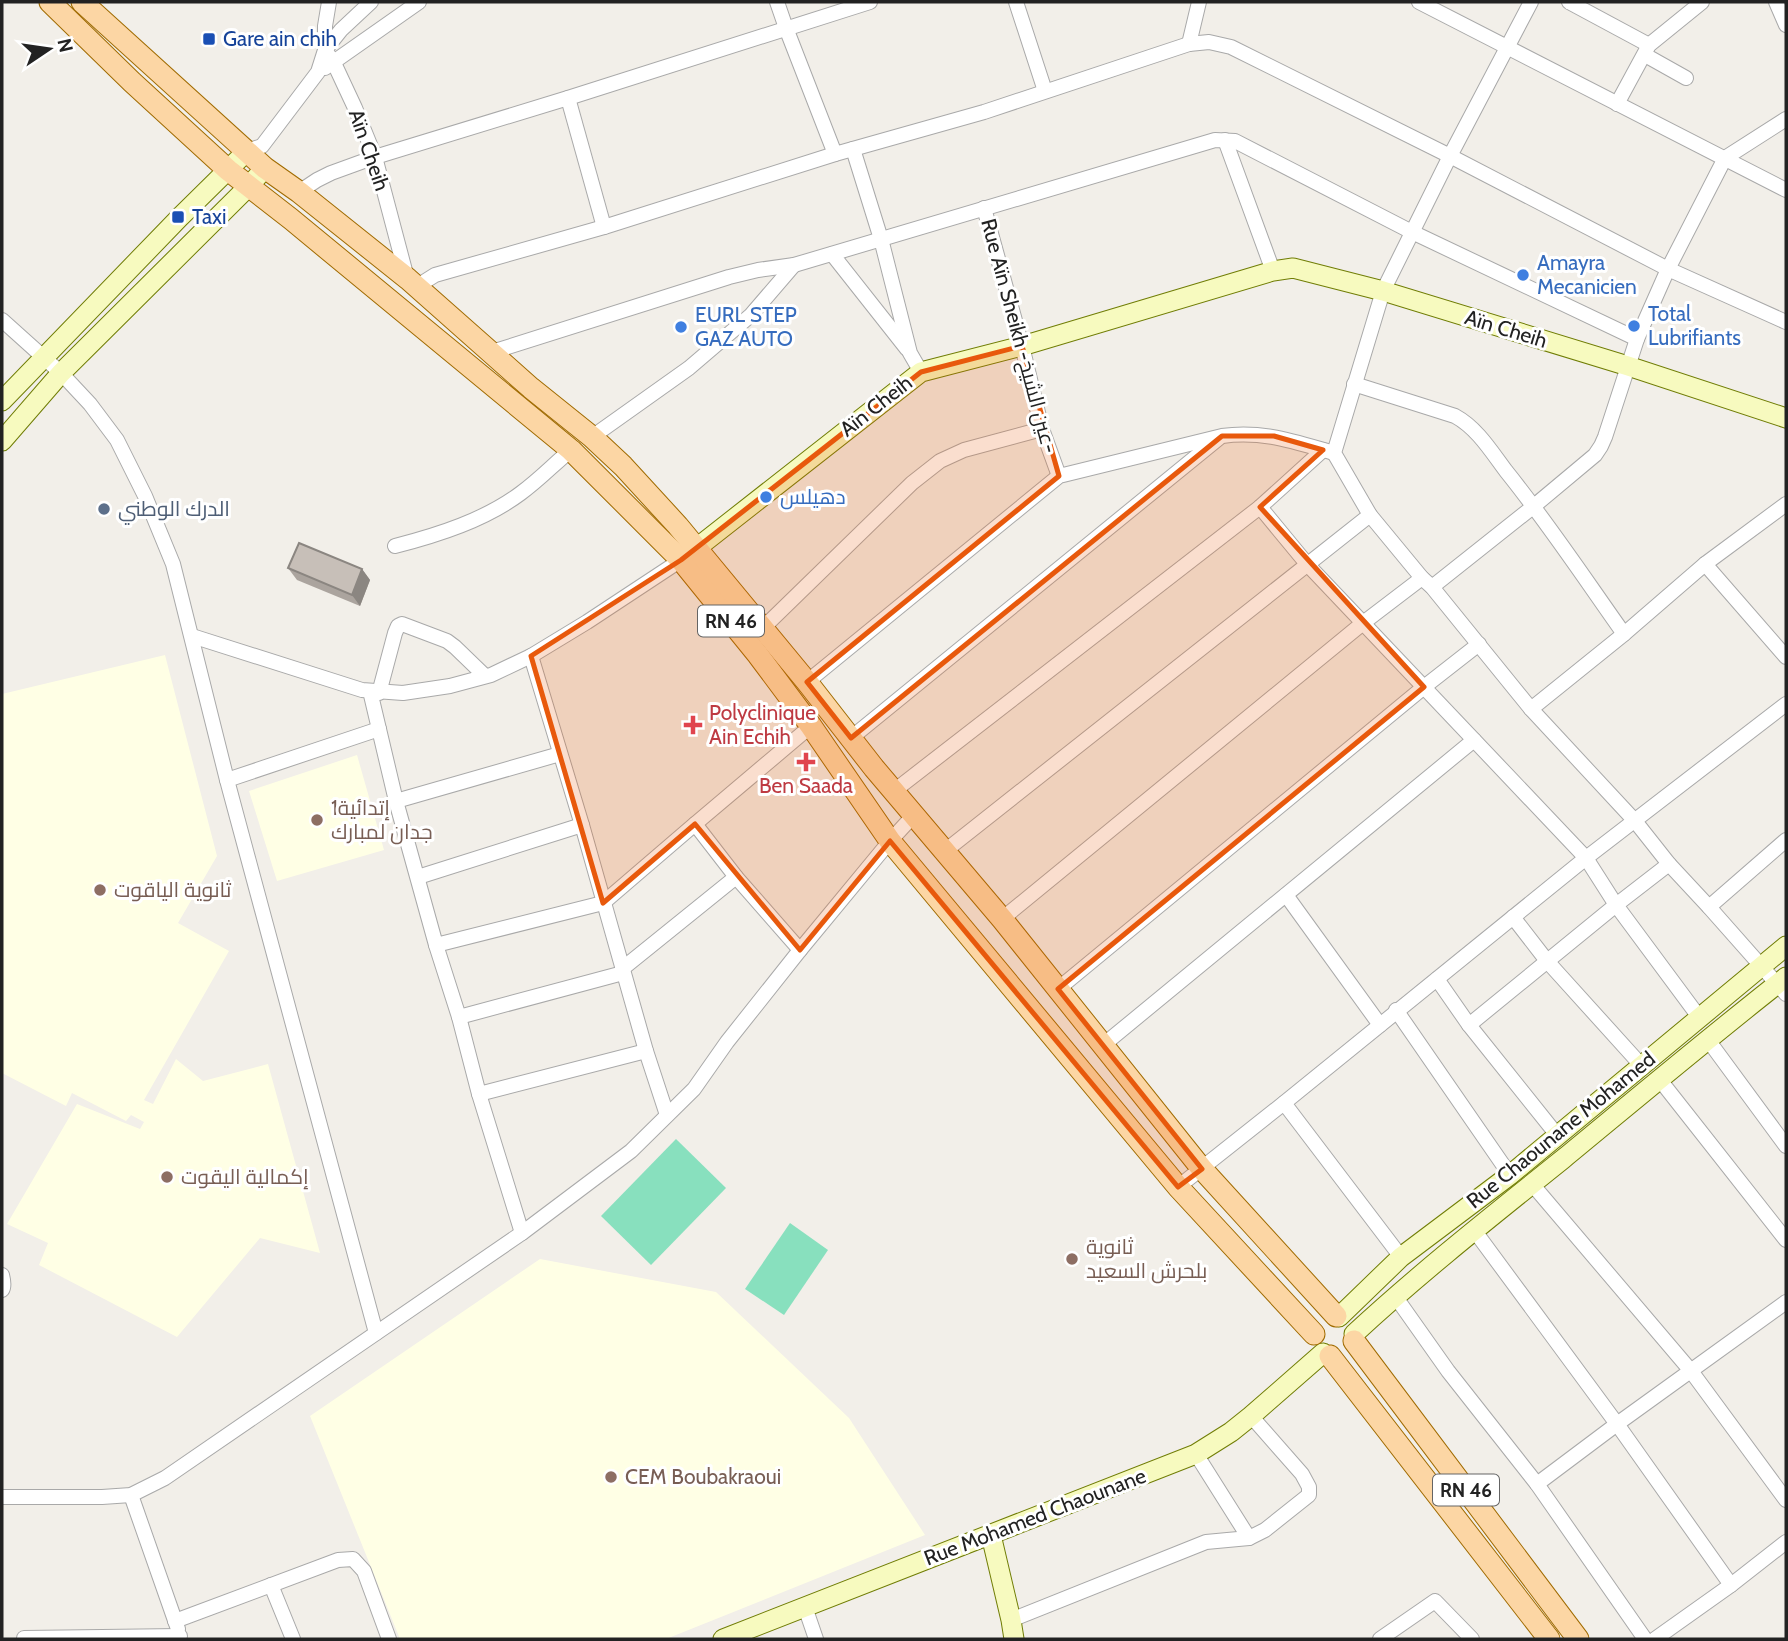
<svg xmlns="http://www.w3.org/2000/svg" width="1788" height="1641" font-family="Cabin,Cairo,sans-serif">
  <rect width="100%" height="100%" fill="#f2efe9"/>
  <g fill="#ffffe5">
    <polygon points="165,655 217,856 178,923 229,951 144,1100 153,1104 176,1059 203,1081 268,1064 320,1253 260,1238 177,1337 39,1265 48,1243 7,1224 77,1104 140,1129 144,1122 131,1115 126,1121 72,1093 66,1106 2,1073 2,694"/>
    <polygon points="357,755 384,850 277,881 249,791"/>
    <polygon points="540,1259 716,1292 849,1418 925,1535 666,1639 400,1639 310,1416"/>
  </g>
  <g fill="#88e0be">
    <polygon points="676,1139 726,1188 651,1265 601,1216"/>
    <polygon points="790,1223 828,1250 784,1315 745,1289"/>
  </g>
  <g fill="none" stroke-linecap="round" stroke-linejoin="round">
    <g stroke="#a9a9a9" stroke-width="16">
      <g id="street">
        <polyline points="329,2 325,26 325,50 334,63 355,108 375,157 407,278"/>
        <polyline points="777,2 786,28 835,154"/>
        <polyline points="1016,2 1045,91"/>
        <polyline points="1419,2 1786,190"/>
        <polyline points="1531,2 1450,156 1383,291 1334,453 1370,515 1422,578 1432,587 1531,709 1635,821 1669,864 1709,907 1786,994"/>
        <polyline points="1569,2 1649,45"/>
        <polyline points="1776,2 1786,25"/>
        <polyline points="1189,44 1199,2"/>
        <polyline points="1645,55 1686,78"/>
        <polyline points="325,68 419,2"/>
        <polyline points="568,98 604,227"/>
        <polyline points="1617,104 1649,45 1702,2"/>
        <polyline points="1225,140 1273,271"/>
        <polyline points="853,149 881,239 910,353 921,372"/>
        <polyline points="247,151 262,146 318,72 325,50 341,30 371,2"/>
        <polyline points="299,192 317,180 331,173 375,157 568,98 870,2"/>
        <polyline points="984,208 1022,346 1042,429 1059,476"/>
        <polyline points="832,254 907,349"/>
        <polyline points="416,287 435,275 604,227 835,154 984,112 1189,44 1209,42 1231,47 1450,156 1668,269 1786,322"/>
        <polyline points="2,320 61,373 90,404 117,440 145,496 173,564 227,780 376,1333"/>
        <polyline points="492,352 729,277 758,270 794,265 1215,140 1235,141 1412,232 1637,339"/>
        <path d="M1354 384 1455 416C1477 428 1491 451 1506 471 1548 523 1585 579 1624 634"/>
        <polyline points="592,437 689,368 751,315 794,265"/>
        <polyline points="1260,507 1307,564 1586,858 1616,905 1699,1017"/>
        <path d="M395 546C438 535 485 520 521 493 539 480 554 464 571 450"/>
        <polyline points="1705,564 1786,657"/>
        <polyline points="1432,587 1534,506 1595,455 1601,446 1605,437 1637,339 1668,269 1725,158 1786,119"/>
        <polyline points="763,628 912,483 940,461 964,450 1042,429"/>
        <polyline points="192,636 362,690 403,693 450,686 491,675 531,656 587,622 681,560"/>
        <polyline points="531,656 582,825 646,1051 667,1115"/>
        <path d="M807 682 1059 476 1222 436C1262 430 1295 442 1334 453"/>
        <polyline points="370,691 396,801 436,945 459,1017 479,1094 522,1233"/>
        <polyline points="379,693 395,633 398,626 402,624 447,641 455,647 485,676"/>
        <polyline points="1531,709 1624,634 1705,564 1786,504"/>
        <polyline points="851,738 1219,438"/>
        <polyline points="227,780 379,729"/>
        <polyline points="894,791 1260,507 1323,450"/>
        <polyline points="396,801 560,754"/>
        <polyline points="945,851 1370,515"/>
        <polyline points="418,877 582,825"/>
        <polyline points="1286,895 1380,1025"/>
        <polyline points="1709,907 1786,840"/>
        <polyline points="1513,917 1547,961 1641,1065"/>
        <polyline points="1002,919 1363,623 1422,578"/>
        <polyline points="436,945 603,903 695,824"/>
        <polyline points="800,950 736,877 695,824 811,726"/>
        <polyline points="622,969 736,877"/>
        <polyline points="1437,979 1469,1025 1557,1135"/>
        <polyline points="1058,989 1424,687 1479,644"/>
        <polyline points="1396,1010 1510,1175"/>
        <polyline points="459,1017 623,973"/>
        <polyline points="1469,1025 1616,905 1669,864"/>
        <polyline points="1708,1040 1786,1146"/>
        <polyline points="1102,1046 1474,740"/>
        <polyline points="1660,1080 1786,1240"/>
        <polyline points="479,1094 646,1051"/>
        <polyline points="1284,1103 1401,1257"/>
        <polyline points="1532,1184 1691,1371 1786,1500"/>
        <polyline points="1178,1187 1284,1103 1586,858 1786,704"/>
        <polyline points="1474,1230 1617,1424 1731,1585"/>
        <path d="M2 1275C3 1279 5 1286 2 1290"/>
        <polyline points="1395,1296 1448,1371 1537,1484 1645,1639"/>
        <polyline points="1196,1454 1249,1538"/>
        <polyline points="1537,1484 1617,1424 1786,1302"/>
        <polyline points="131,1495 178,1629"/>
        <polyline points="2,1497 102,1497 131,1495 165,1478 522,1233 631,1151 694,1089 727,1042 800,950 890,841 914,815"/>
        <polyline points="271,1585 293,1639"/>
        <polyline points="805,1607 816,1639"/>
        <polyline points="1011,1620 1206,1542 1249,1538 1265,1530 1309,1495 1309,1487 1302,1474 1251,1416"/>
        <polyline points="175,1621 338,1560 353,1559 364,1571 389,1639"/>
        <polyline points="24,1638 180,1636"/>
        <polyline points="1380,1639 1435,1601 1472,1639"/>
        <polyline points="1655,1639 1731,1585 1786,1542"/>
      </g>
    </g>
    <g stroke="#707d05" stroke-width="21">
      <g id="secondary">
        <polyline points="2,401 180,217 247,151"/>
        <polyline points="2,441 61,373 248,187 265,168"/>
        <polyline points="684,558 921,372 1022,346 1273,271 1293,268 1383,291 1628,366 1786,418"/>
        <polyline points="1339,1317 1401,1257 1510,1175 1786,946"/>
        <path d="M1354 1334C1421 1272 1492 1216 1563 1159 1637 1098 1711 1036 1786 977"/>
        <polyline points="991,1535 1011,1620 1014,1639"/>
        <polyline points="723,1639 1196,1454 1231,1432 1251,1416 1323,1353"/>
      </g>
    </g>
    <g stroke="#a06b00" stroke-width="23">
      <g id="primary">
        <polyline points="50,2 132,82 228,170 291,219 571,450 681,560 758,655 811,726 890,841 1178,1187 1314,1334"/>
        <polyline points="82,2 265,168 299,192 408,279 531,388 592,437 623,466 678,526 807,682 874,768 1002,919 1202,1169 1336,1316"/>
        <polyline points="1354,1341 1578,1639"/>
        <polyline points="1330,1356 1549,1639"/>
      </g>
    </g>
    <use href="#street" stroke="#fff" stroke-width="14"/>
    <use href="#secondary" stroke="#f7fabf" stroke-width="19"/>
    <use href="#primary" stroke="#fcd6a4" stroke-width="21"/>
  </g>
  <polygon fill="#aba49e" points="288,568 362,569 370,580 360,606 297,580"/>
  <polygon fill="#8b8681" points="362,569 370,580 360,606 352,595"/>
  <polygon fill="#c7bfb8" stroke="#8b8681" stroke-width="2" points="299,543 362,569 352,595 288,568"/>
  <path fill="#e8590c" fill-opacity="0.2" stroke="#e8590c" stroke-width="5" stroke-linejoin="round" d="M1022 346 1059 476 807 682 851 738 1222 436H1274L1323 450 1260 507 1424 687 1058 989 1202 1169 1178 1187 890 841 800 950 695 824 603 903 531 656 681 560 921 372Z"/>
  <g fill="#1a4fb4" stroke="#fff" stroke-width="2.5">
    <rect x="202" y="32" width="14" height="14" rx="3.5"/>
    <rect x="171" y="210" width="14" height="14" rx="3.5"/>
  </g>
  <g fill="#3f7fe0" stroke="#fff" stroke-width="2.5">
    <circle cx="1523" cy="275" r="7"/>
    <circle cx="1634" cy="326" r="7"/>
    <circle cx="681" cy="327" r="7"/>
    <circle cx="766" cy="497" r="7"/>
  </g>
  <circle fill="#5c6f8a" stroke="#fff" stroke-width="2.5" cx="104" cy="509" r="7"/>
  <g fill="#e0444e" stroke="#fff" stroke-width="2.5">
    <path d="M689.5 714.5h7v7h7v7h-7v7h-7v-7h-7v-7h7z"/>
    <path d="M802.5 751.5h7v7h7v7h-7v7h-7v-7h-7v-7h7z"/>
  </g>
  <g fill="#8d6e63" stroke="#fff" stroke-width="2.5">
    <circle cx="317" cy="820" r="7"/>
    <circle cx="100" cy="890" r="7"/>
    <circle cx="167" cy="1177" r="7"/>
    <circle cx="1072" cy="1259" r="7"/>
    <circle cx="611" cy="1477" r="7"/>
  </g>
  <g text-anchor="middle" stroke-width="6" stroke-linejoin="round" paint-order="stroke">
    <g fill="#fff" stroke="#646464" stroke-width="2">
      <rect x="698" y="605.5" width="66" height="31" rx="5"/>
      <rect x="1433" y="1474.5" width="66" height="31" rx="5"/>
    </g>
    <g font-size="19" font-weight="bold" fill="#222">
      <text x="731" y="628">RN 46</text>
      <text x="1466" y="1497">RN 46</text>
    </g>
    <g font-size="21" fill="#164399" stroke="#fff" text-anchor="start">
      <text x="223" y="46">Gare ain chih</text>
      <text x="192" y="224">Taxi</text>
    </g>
    <g font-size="21" fill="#222" stroke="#fff">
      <text transform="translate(369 150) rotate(71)" y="7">Aïn Cheih</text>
      <text transform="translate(1506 329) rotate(17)" y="7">Aïn Cheih</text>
      <text transform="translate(1019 336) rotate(75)" y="7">Rue Aïn Sheikh -عين الشيخ-</text>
      <text transform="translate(876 406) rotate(-38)" y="7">Aïn Cheih</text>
      <text transform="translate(1561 1130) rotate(-39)" y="7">Rue Chaounane Mohamed</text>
      <text transform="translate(1035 1517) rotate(-21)" y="7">Rue Mohamed Chaounane</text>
    </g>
    <g font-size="21" fill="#366cbe" stroke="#fff" text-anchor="start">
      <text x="1537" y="270">Amayra<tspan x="1537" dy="24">Mecanicien</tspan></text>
      <text x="1648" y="321">Total<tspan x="1648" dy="24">Lubrifiants</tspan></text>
      <text x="695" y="322">EURL STEP<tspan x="695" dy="24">GAZ AUTO</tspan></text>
      <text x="780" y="504">دهيلس</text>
    </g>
    <g font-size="21" fill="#4e5e75" stroke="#fff" text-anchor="start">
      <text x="118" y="516">الدرك الوطني</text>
    </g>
    <g font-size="21" fill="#be3a42" stroke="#fff" text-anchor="start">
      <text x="709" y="720">Polyclinique<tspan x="709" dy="24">Ain Echih</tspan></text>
      <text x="806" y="793" text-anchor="middle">Ben Saada</text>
    </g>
    <g font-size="21" fill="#785e54" stroke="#fff" text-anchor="start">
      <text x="331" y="815">1إتدائية<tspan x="331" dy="24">جدان لمبارك</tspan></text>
      <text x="114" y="897">ثانوية الياقوت</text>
      <text x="181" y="1184">إكمالية اليقوت</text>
      <text x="1086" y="1254">ثانوية<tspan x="1086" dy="24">بلحرش السعيد</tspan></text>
      <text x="625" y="1484">CEM Boubakraoui</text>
    </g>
  </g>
  <rect width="1788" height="1641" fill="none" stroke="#222222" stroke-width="7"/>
  <g transform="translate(49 49) rotate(77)" stroke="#ffffff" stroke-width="5" paint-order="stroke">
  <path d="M0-5L12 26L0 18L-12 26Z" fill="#222222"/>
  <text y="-10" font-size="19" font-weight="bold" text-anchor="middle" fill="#222222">N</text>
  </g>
</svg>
